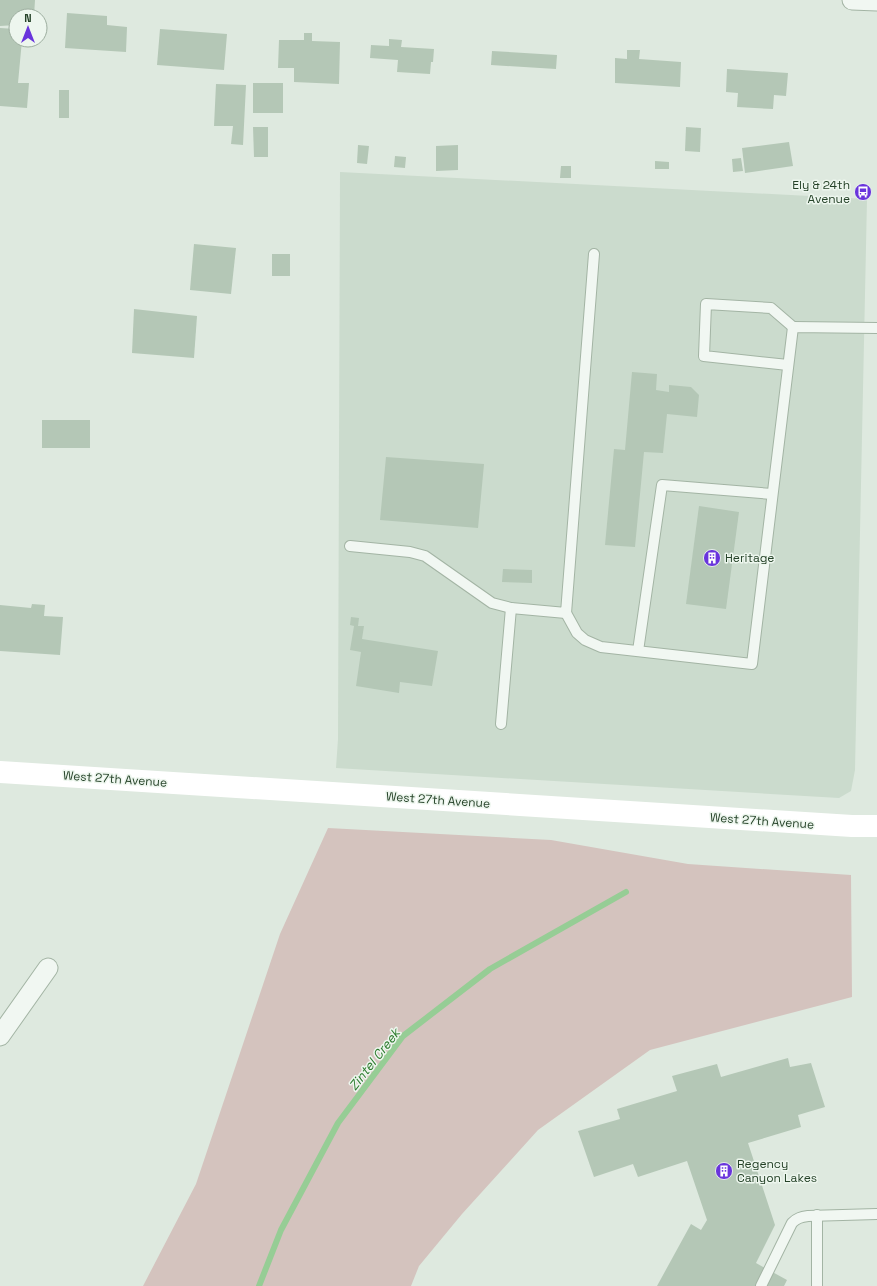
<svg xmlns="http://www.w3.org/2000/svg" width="877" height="1286" font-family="'Space Grotesk',sans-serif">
  <rect width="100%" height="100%" fill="#dee9df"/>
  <polygon fill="#cbdbcd" points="340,172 867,199 855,770 851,791 839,798 336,768 338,739"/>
  <polygon fill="#d4c3be" points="328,828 551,840 688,864 851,875 852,997 650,1050 538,1130 462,1214 419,1266 411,1286 143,1286 196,1184 280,934"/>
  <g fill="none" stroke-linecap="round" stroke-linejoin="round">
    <polyline stroke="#96cd95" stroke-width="6" points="259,1286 281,1230 338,1123 403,1036 490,969 626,892"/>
  </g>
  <g fill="#b4c7b6">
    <polygon points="0,0 35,0 34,16 16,16 16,25 0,26"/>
    <polygon points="67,13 107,16 107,25 127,27 126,52 65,48"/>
    <polygon points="0,28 16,29 16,40 22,40 18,83 29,83 27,108 0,106"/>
    <polygon points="160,29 227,34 224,70 157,65"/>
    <polygon points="304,33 312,33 312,41 340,42 339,84 294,82 294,68 278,68 279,40 304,40"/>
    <polygon points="389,39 402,40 401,47 434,49 433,62 431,62 430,74 397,72 398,60 370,58 371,45 389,46"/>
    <polygon points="627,50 640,50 639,59 681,62 680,87 615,83 615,58 627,59"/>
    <polygon points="492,51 557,55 556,69 491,65"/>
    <polygon points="727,69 788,73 786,96 774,95 773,109 737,107 738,93 726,92"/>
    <rect x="253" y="83" width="30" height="30"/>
    <polygon points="216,84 246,85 243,145 231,144 233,126 214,126"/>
    <rect x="59" y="90" width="10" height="28"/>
    <polygon points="253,127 268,127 268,157 254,157"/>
    <polygon points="686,127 701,128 700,152 685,151"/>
    <polygon points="789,142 793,166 745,173 742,148"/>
    <polygon points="358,145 369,146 367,164 357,163"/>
    <polygon points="458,145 458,170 436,171 436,146"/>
    <polygon points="395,156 406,157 405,168 394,167"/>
    <polygon points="741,158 743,171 733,172 732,159"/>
    <polygon points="655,161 669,162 669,169 655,169"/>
    <polygon points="561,166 571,166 571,178 560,178"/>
    <polygon points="194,244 236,248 231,294 190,290"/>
    <rect x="272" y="254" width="18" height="22"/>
    <polygon points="134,309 197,316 194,358 132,353"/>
    <polygon points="632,372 657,374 656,390 669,392 669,385 691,387 699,395 697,417 667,414 663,453 644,452 635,547 605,545 614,449 625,450"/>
    <rect x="42" y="420" width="48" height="28"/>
    <polygon points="386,457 484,464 478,528 380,520"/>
    <polygon points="699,506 739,512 726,609 686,604"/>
    <polygon points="503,569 532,570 532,583 502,582"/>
    <polygon points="32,604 45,605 44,616 63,617 60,655 0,651 0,605 31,608"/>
    <polygon points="351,617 359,618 358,626 364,626 362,639 438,651 432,686 400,682 399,693 356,686 361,652 350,650 354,626 350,625"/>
    <polygon points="788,1058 790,1067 811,1063 825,1107 798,1115 801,1127 748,1143 775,1225 756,1263 787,1280 784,1286 657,1286 691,1224 701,1230 707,1220 687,1161 638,1177 633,1164 594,1177 578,1131 620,1119 617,1109 677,1091 672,1076 717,1064 721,1077"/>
  </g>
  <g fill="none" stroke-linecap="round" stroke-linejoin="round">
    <g stroke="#a3b4a4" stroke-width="12">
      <g id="lane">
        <polyline points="788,365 704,356 706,304 771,308 793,327"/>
        <polyline points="350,546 410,552 425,556 492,603 511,608 566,613 594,254"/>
        <polyline points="566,613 577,633 585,640 601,647 752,664 793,327 877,328"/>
        <polyline points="638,651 662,485 772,494"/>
        <polyline points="501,724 511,608"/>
        <polyline points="817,1215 817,1286"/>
        <path d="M761 1286 792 1223C797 1218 801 1217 808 1216L877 1214"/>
      </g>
    </g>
    <g stroke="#a3b4a4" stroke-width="21">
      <g id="street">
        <polyline points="852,0 877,1"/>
        <polyline points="0,1036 48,968"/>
      </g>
    </g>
    <use href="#lane" stroke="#f1f7f2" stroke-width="10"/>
    <use href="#street" stroke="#f1f7f2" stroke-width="19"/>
    <polyline stroke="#fff" stroke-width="22" points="0,772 852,826 877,826"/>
  </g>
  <defs>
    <g id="bus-disc" transform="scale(0.9)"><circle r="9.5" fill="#6934dc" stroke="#edf6ee"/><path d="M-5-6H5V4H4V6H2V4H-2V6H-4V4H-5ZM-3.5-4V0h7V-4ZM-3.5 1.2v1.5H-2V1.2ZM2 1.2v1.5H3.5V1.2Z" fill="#fff"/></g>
    <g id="building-disc" transform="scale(0.9)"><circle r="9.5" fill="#6934dc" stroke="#edf6ee"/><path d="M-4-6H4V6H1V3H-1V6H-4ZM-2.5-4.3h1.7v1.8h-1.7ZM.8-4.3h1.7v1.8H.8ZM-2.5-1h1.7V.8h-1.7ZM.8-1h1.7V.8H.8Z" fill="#fff"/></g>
  </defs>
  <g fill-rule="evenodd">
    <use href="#bus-disc" x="863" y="192"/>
    <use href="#building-disc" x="712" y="558"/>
    <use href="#building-disc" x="724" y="1171"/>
  </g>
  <g text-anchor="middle" stroke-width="3" stroke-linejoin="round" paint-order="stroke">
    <g font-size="12" fill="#254228" stroke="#edf6ee" text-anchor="start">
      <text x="850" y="189" text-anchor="end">Ely &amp; 24th<tspan x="850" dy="14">Avenue</tspan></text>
      <text x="725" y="562">Heritage</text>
      <text x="737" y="1168">Regency<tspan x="737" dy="14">Canyon Lakes</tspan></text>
    </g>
    <g font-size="12" fill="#254228" stroke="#edf6ee">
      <text transform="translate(115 779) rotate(4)" y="4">West 27th Avenue</text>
      <text transform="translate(438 800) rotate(4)" y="4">West 27th Avenue</text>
      <text transform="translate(762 821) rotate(4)" y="4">West 27th Avenue</text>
    </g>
    <g font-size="13" font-style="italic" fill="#2b7a2c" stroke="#edf6ee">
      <text transform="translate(374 1059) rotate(-52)" y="5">Zintel Creek</text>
    </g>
  </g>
  <g transform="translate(28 28)"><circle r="19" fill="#edf6ee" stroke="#9dae9f"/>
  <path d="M0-3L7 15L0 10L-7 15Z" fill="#6934dc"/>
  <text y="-6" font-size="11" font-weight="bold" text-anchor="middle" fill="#254228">N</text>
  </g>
</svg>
